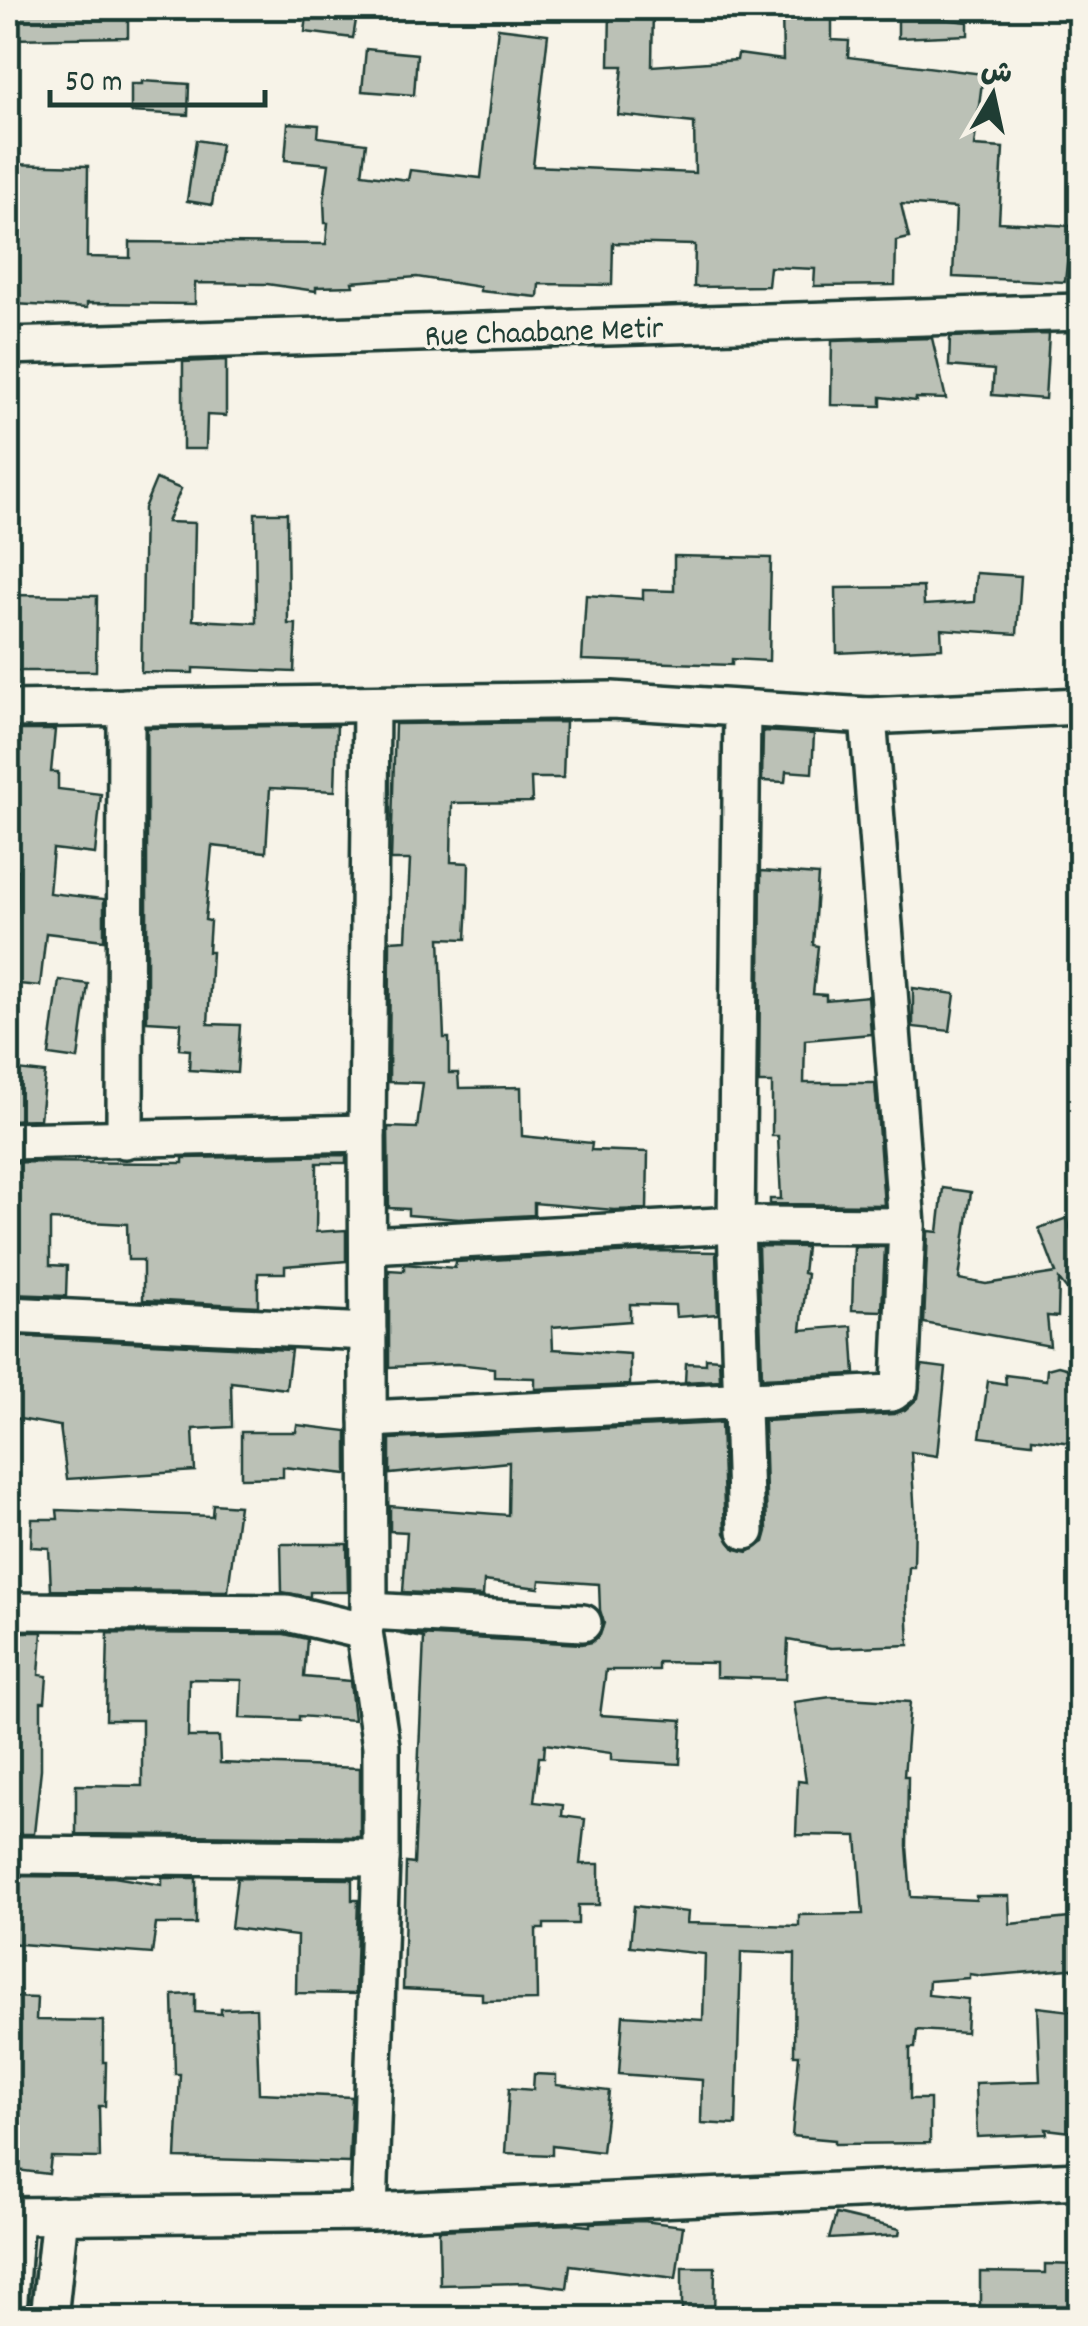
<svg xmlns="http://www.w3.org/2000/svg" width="1088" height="2326" font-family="Dekko,'Playpen Sans Arabic',sans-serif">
  <rect width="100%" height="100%" fill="#f7f3e8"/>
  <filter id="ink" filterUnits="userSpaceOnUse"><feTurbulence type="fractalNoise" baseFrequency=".01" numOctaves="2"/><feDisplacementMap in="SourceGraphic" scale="20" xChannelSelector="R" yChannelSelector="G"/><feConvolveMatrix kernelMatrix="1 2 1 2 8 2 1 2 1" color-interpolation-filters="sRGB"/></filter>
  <g filter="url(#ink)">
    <g fill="#bbc1b6" stroke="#1f3d34" stroke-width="2.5">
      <polygon points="8,8 128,8 128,37 8,39"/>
      <polygon points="308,8 358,8 353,38 305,32"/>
      <polygon points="610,8 653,8 652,66 737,60 738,54 783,60 782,11 832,10 832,40 849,41 848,57 983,74 974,146 1003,148 999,222 1071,226 1065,282 953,277 956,208 901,204 909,238 896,241 895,285 814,286 815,269 770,267 768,286 694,287 695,245 613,243 612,285 539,284 538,297 480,291 480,287 417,277 352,282 353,286 316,287 316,291 267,284 195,283 195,304 87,303 87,308 15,304 16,286 8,285 8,164 88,166 87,257 130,258 130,242 326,244 328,223 325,223 324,200 329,164 285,160 288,123 319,125 318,137 366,143 362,174 408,180 410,170 481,178 498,28 548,34 533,166 695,173 694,123 618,115 623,66 609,66"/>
      <polygon points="898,14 968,22 968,35 898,38"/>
      <polygon points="366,49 417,54 414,95 362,91"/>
      <polygon points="142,81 189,84 188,115 131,112 131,84 142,84"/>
      <polygon points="196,140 221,144 212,205 187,201"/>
      <polygon points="1049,334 1045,399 992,395 994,370 949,366 950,337"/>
      <polygon points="932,338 946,399 916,398 916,401 881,397 881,406 831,405 832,341"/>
      <polygon points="226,360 226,416 207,415 206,449 183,449 183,362"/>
      <polygon points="156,479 181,489 167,522 195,523 193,620 256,623 255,513 287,513 288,624 296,624 294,672 193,668 193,673 141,672 144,508"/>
      <polygon points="674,556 771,558 769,661 732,659 732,665 582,660 586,595 643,599 643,590 674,591"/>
      <polygon points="976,573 1021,576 1017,634 941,629 942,648 837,653 836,588 923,587 924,605 974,602"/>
      <polygon points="8,595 97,596 96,671 8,671"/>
      <polygon points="565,722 563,778 531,778 532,802 452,803 451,862 469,863 468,900 466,939 440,938 444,1038 449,1038 449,1073 458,1073 459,1088 521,1087 522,1136 592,1143 591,1150 648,1152 647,1209 614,1210 534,1203 534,1215 459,1219 408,1215 408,1209 389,1208 388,1127 417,1128 423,1083 389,1082 390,941 406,940 410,860 391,860 395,724"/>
      <polygon points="337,725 335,791 270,788 266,852 212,846 205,920 210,921 208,952 212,952 208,1024 240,1025 237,1073 189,1070 190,1050 179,1049 181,1023 147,1021 147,728"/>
      <polygon points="8,730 55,730 51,772 58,772 58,789 101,794 95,854 53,849 49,893 104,899 104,940 46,933 40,986 8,983 8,938 16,939 19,870 8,869"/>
      <polygon points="763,731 814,734 812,773 786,771 785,782 762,781"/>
      <polygon points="761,871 818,875 813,945 818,946 813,994 826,995 826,1000 868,996 871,1034 805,1040 804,1083 875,1083 884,1205 770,1204 770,1199 781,1199 778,1136 772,1136 772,1083 759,1083"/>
      <polygon points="59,980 88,984 78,1059 49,1055"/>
      <polygon points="913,988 955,994 950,1031 913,1027"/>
      <polygon points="8,1069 45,1073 40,1119 8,1120"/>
      <polygon points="346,1155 346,1163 317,1163 316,1232 346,1230 346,1261 285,1266 285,1273 258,1273 258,1306 143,1300 143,1260 128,1260 127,1224 50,1220 50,1265 67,1266 66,1296 8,1294 8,1162 183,1163 183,1158"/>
      <polygon points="943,1188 971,1192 959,1279 986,1284 1056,1273 1039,1228 1067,1218 1075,1243 1080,1240 1080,1306 1059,1280 1058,1317 1047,1316 1050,1346 924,1323 928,1231 938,1232"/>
      <polygon points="758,1246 806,1247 803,1273 807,1274 801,1330 852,1326 855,1374 762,1378"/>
      <polygon points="854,1247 885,1247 882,1311 852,1310"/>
      <polygon points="653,1251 716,1252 718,1314 676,1317 675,1305 630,1304 630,1321 552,1327 553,1349 630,1354 630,1385 535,1389 535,1378 494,1377 494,1368 457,1364 389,1367 389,1270 404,1271 404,1264 455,1268 456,1262"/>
      <polygon points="8,1336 291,1350 286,1389 231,1382 232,1427 193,1429 195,1471 67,1479 60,1426 8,1417"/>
      <polygon points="706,1358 719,1359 720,1380 685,1382 686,1363 706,1364"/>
      <polygon points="922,1365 946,1368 937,1456 911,1452 915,1517 914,1567 909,1567 907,1601 909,1645 831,1648 788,1640 786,1679 716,1677 716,1663 658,1662 658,1670 606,1670 600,1715 682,1720 680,1764 611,1760 611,1753 545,1744 544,1757 539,1757 534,1802 563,1805 562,1816 585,1819 580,1864 599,1864 599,1905 578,1905 578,1924 544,1924 544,1929 536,1929 537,2000 482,2001 482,1993 403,1989 406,1863 414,1864 424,1638 400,1634 582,1644 592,1642 600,1635 604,1623 600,1610 599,1584 540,1580 539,1588 484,1581 483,1596 403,1592 407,1532 390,1531 390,1506 508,1515 509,1462 390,1474 390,1439 721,1423 725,1533 735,1549 748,1552 764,1542 767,1531 764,1421 894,1414 905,1410 918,1398"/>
      <polygon points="1058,1366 1080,1372 1080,1401 1077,1400 1072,1443 1032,1438 1032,1443 980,1437 988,1381 1006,1384 1005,1375 1046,1380 1047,1369"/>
      <polygon points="297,1425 347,1431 347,1474 283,1467 283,1477 241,1478 241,1432 296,1432"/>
      <polygon points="213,1504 239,1506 228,1591 51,1590 49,1548 31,1547 32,1519 58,1519 57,1510 212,1516"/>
      <polygon points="281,1544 347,1544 348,1592 310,1592 310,1597 282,1592"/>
      <polygon points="8,1632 42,1632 39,1675 47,1676 45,1702 41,1702 41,1769 34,1834 8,1834"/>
      <polygon points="108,1633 284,1634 307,1639 304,1677 350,1681 354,1720 299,1716 299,1720 240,1718 242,1680 189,1679 188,1737 219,1737 220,1763 360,1768 360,1837 76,1834 76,1785 142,1786 142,1720 106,1720"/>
      <polygon points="831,1697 910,1702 904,1776 908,1776 907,1846 911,1897 976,1900 976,1896 1009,1896 1010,1924 1080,1917 1080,1968 982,1976 969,1974 969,1978 929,1981 928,1995 968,1999 966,2033 917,2030 915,2048 910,2048 910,2099 930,2099 930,2143 835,2144 835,2140 792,2136 799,2055 794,2055 795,1954 741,1952 736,2125 701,2123 702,2080 619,2074 623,2015 703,2020 705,1954 630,1946 634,1906 688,1912 687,1923 799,1926 799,1915 863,1914 857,1836 796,1835 798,1781 806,1782 794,1702"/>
      <polygon points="8,1876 114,1877 162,1885 162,1878 196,1878 196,1924 156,1924 152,1954 8,1943"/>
      <polygon points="237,1878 352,1879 352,1900 358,1900 355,1994 296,1993 297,1936 231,1928"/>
      <polygon points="195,1994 195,2012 221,2014 221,2009 256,2008 259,2093 352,2097 349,2163 176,2158 180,2074 175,2074 173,1995"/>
      <polygon points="8,1997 37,1998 36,2020 103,2021 103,2062 106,2062 105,2106 99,2106 100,2158 51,2157 49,2174 8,2169"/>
      <polygon points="1037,2007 1080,2012 1080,2133 1046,2129 1047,2134 977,2137 975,2083 1040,2081"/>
      <polygon points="534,2074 556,2075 556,2085 609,2091 602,2152 552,2146 552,2155 505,2153 509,2088 533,2090"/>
      <polygon points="836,2214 900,2229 899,2235 829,2239"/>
      <polygon points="643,2221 683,2226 676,2278 570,2265 567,2288 526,2283 440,2285 439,2230 571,2224 590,2226 590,2223"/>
      <polygon points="1045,2264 1080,2265 1080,2318 980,2318 980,2272 1045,2273"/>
      <polygon points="682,2267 715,2267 714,2318 682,2318"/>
    </g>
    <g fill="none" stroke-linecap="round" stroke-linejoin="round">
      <g stroke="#1f3d34" stroke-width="42">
        <g id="minor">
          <polyline points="8,346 1080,312"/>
          <polyline points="8,709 612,700 868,716 1080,706"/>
          <polyline points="742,710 736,1225 746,1531"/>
          <polyline points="125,1140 126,707"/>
          <polyline points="8,1141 367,1133"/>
          <polyline points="369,1245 736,1225 907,1226"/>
          <polyline points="8,1315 368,1332"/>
          <polyline points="368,1419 892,1393 900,1387 907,1226 868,716"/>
          <polyline points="8,1611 287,1613 364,1631"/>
          <polyline points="369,1611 583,1623"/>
          <polyline points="8,1855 381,1858"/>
          <polyline points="369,2212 381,1858 381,1746 364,1631 369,1611 367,1133 371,705"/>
          <polyline points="8,2216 369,2212 1080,2180"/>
          <polyline points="8,2313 15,2216"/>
          <polyline points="49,2318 60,2215"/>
        </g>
      </g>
      <use href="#minor" stroke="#f7f3e8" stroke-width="35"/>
    </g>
  </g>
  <g text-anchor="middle" stroke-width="8" stroke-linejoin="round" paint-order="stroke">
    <g font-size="32" fill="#1f3d34" stroke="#f7f3e8">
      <text transform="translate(544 330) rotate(-2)" y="11">Rue Chaabane Metir</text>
    </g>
  </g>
  <rect width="1088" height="2326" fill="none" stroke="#f7f3e8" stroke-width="40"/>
  <rect x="20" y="20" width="1048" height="2286" fill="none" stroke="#1f3d34" stroke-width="4" filter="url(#ink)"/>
  <g transform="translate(993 95) rotate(9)" stroke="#f7f3e8" stroke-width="8" paint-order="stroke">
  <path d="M0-8L18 38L0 25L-18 38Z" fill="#1f3d34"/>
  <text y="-15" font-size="28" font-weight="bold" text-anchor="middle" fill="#1f3d34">ش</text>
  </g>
  <path d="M50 90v15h215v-15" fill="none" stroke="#1f3d34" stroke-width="5"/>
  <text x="65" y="90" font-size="30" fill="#1f3d34" stroke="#f7f3e8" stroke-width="8" paint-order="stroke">50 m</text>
</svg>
